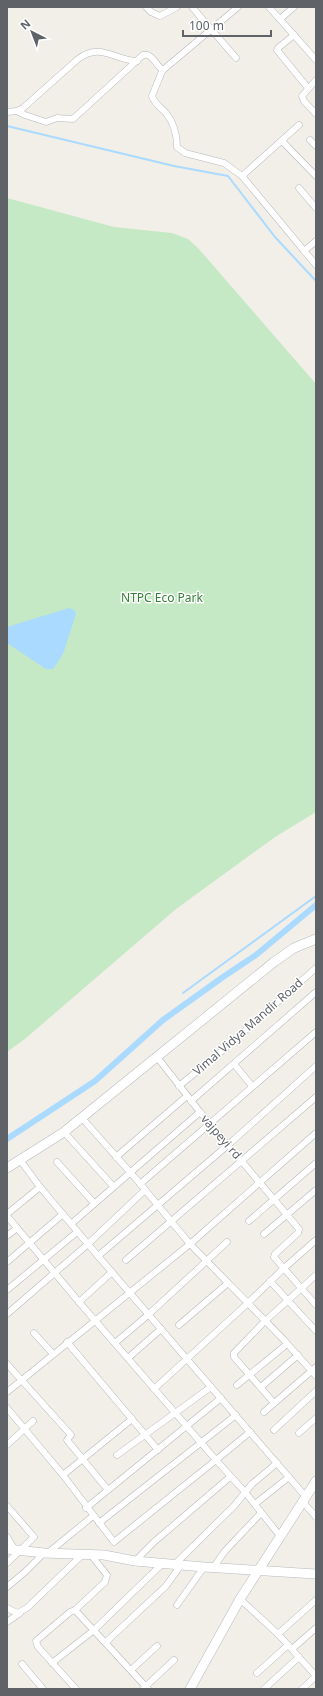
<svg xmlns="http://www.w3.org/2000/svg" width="323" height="1696" font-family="'Noto Sans',sans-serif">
  <rect width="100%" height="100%" fill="#f1efe8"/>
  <polygon fill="#c5e8c5" points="7,198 114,227 172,233 188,239 198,248 316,384 316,812 275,837 176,909 26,1038 7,1052"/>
  <polygon fill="#aadaff" points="69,608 74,610 76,614 63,654 53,669 46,669 7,643 7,627"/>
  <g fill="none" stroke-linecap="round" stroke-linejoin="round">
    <g stroke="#aadaff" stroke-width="2">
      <polyline points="7,126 174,166 228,176 275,237 316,281"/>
      <polyline points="183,993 316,896"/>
    </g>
    <polyline stroke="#aadaff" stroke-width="6" points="7,1139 95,1081 163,1020 223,977 256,955 316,905"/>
    <g stroke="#b5b8bc" stroke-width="7">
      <g id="street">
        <polyline points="146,7 151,12 160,16 177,7"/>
        <polyline points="192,7 236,58"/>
        <polyline points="269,7 316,60"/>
        <polyline points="280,19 294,7"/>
        <polyline points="294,35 278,48 277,50 308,88"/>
        <path d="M163 69 152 96C155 105 161 107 166 113 174 123 177 135 177 147L185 153 224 163 242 176 316 265"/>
        <polyline points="316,80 302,96 304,101 316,114"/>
        <path d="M17 111 25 115 46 122 57 118 73 119 143 55C153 53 155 65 163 70L238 7"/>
        <path d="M7 112 17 111 23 108 78 59C100 42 114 60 137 61"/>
        <polyline points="310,140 316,146"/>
        <polyline points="282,141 316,176"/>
        <polyline points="242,176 299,125"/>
        <polyline points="299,188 316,208"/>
        <polyline points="304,251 316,241"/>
        <polyline points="157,1057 200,1112 299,1229 298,1233 275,1254 274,1257 316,1305"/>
        <polyline points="234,1064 252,1086"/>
        <polyline points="179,1086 222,1051 316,968"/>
        <polyline points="191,1101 316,992"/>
        <polyline points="82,1118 137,1180 190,1244 284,1340 316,1376"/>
        <polyline points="64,1132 113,1186"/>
        <polyline points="116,1157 187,1096"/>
        <polyline points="20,1160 40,1187 98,1256 306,1497"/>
        <polyline points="57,1162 94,1203"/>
        <polyline points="140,1184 316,1032"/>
        <polyline points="7,1214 40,1187"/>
        <polyline points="7,1216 79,1302 216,1460 250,1432"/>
        <polyline points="249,1221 316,1163"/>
        <polyline points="71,1224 200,1112"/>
        <polyline points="264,1234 316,1190"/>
        <polyline points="7,1236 17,1228"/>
        <polyline points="98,1256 228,1145 316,1066"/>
        <polyline points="126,1260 316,1097"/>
        <polyline points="7,1262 63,1214"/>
        <polyline points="270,1281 316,1331"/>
        <polyline points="7,1290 77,1232"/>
        <polyline points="79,1302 112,1272"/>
        <polyline points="7,1314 88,1244 145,1190"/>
        <polyline points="179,1325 228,1283"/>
        <polyline points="34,1333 53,1354"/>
        <polyline points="67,1342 158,1450"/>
        <polyline points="115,1343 148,1315 227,1242"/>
        <polyline points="128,1358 161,1329"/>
        <polyline points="7,1364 71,1435 67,1440 108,1490"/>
        <polyline points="237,1385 287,1344"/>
        <polyline points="261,1387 298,1355"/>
        <polyline points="154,1389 248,1303 283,1269 316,1240"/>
        <polyline points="7,1392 190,1244 316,1133"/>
        <polyline points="274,1403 234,1357 234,1353 264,1322 316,1275"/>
        <polyline points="7,1408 63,1475 114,1542 216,1460 245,1492 280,1536"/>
        <polyline points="264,1412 316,1367"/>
        <polyline points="274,1430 316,1391"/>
        <polyline points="299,1433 316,1418"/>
        <polyline points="7,1445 33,1421"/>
        <polyline points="117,1455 211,1387"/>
        <polyline points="63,1475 132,1419"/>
        <polyline points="303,1502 316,1517"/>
        <polyline points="255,1504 289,1477"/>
        <polyline points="7,1506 34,1537 7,1563"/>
        <polyline points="86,1508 221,1398"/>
        <polyline points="99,1523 236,1415"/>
        <polyline points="7,1537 15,1550"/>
        <polyline points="49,1552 93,1516"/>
        <polyline points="135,1561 154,1542 230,1477"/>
        <polyline points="174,1565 234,1506 252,1484 277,1463"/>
        <polyline points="213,1568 225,1551 261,1513"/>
        <polyline points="7,1587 25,1572 44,1553"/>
        <polyline points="240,1599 278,1634 316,1676 302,1689"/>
        <polyline points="177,1605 204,1567"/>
        <path d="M7 1608C18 1614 18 1614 28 1607L82 1555"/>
        <polyline points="75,1610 148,1689"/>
        <polyline points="7,1622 20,1613"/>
        <polyline points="278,1634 316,1600"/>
        <polyline points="106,1642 166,1586 181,1565"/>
        <polyline points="292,1649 316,1628"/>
        <polyline points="52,1663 94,1630 162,1564"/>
        <polyline points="22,1664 43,1689"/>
        <polyline points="131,1670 157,1646"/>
        <polyline points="257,1673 288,1645"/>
        <polyline points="76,1689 38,1647 36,1641 70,1612 75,1610 105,1582 107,1575 91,1555"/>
        <polyline points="143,1689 174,1660"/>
        <polyline points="264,1689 299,1657"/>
      </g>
    </g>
    <g stroke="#b6babf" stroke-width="10">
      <g id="secondary">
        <polyline points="7,1168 64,1132 274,962 294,948 316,939"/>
        <polyline points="7,1549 44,1553 104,1555 135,1561 204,1567 316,1574"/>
        <polyline points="190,1689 240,1599 316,1481"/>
      </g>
    </g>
    <use href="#street" stroke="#fff" stroke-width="6"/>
    <use href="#secondary" stroke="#fff" stroke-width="9"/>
  </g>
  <g text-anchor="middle" stroke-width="3" stroke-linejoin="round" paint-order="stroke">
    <g font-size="12" fill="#348238" stroke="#fff">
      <text x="162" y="602">NTPC Eco Park</text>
    </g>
    <g font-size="12" fill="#5f6368" stroke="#fff">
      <text transform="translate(248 1027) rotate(-41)" y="4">Vimal Vidya Mandir Road</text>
      <text transform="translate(221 1137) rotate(49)" y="4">vajpeyi rd</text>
    </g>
  </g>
  <rect width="323" height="1696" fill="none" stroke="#5f6368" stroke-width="16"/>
  <g transform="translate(32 32) rotate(318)" stroke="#ffffff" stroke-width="3" paint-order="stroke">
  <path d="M0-3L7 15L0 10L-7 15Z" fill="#5f6368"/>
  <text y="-6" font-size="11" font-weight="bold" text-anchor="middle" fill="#5f6368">N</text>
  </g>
  <path d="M183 30v6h88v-6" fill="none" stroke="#5f6368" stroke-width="2"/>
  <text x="189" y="30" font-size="12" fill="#5f6368" stroke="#ffffff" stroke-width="3" paint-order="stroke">100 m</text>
</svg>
